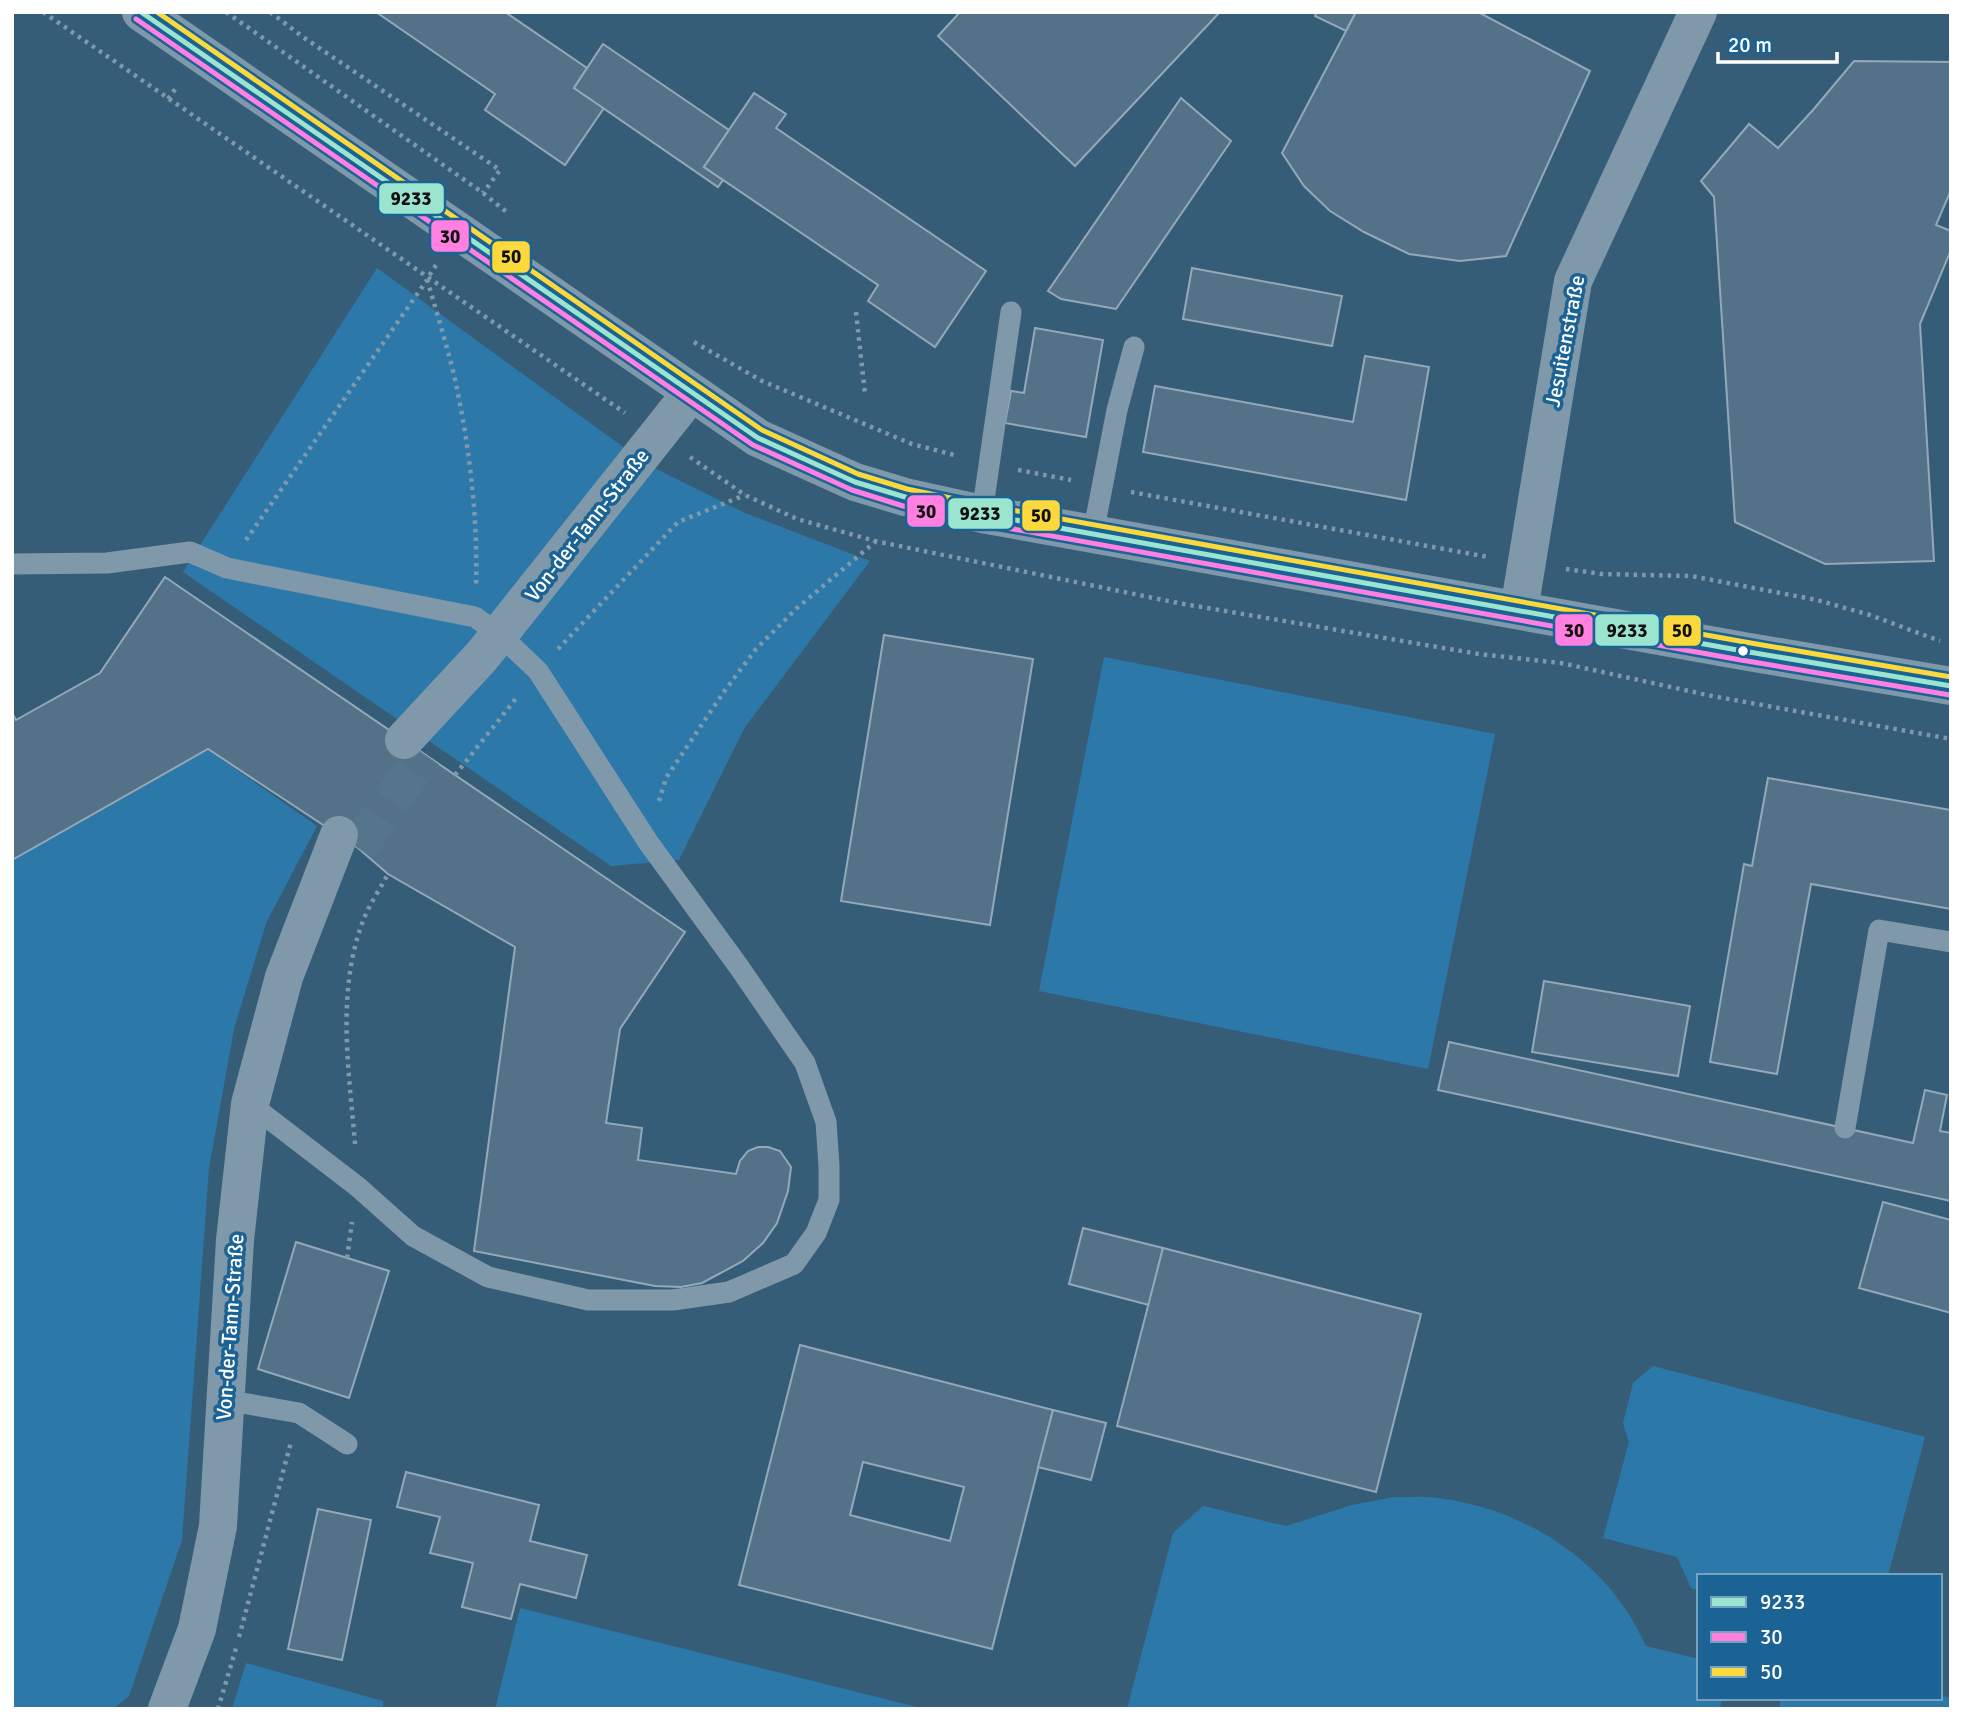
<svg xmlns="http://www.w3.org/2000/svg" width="1963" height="1721" font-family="Signika,sans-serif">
  <rect width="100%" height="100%" fill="#365d78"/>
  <g fill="#2c79a9">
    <polygon points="377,268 648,465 745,513 870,561 745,727 679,860 611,866 183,572"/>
    <polygon points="1104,657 1495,734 1428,1069 1039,991"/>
    <polygon points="208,750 317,826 266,923 234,1029 209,1168 182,1540 129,1696 113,1709 12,1709 12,861"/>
    <polygon points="1653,1366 1925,1437 1888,1576 1699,1576 1699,1590 1691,1588 1677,1557 1603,1538 1629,1442 1623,1423 1633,1383"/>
    <path d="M1394 1497C1408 1498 1423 1496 1437 1498 1513 1507 1586 1548 1628 1613 1635 1623 1640 1635 1646 1646L1699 1659V1698H1722L1720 1709H1127L1173 1533 1203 1506 1286 1526 1352 1505Z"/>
    <polygon points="520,1608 925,1709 495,1709"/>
    <polygon points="246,1663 383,1701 383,1709 232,1709"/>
    <polygon points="1940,1695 1951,1698 1951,1709 1779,1709 1781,1698 1940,1698"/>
  </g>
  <g fill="#537287" stroke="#93a9b9" stroke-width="2" fill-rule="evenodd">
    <polygon points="376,12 505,12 587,68 574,88 604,108 565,165 485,110 495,94"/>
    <polygon points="960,12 1220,12 1075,166 938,36"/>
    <polygon points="1317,12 1356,12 1346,31 1315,16"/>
    <polygon points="1356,12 1478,12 1590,71 1506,256 1460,261 1409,254 1364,232 1330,211 1304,186 1282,153"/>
    <polygon points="603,44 729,130 704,167 723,180 718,187 574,88"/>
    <polygon points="1854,61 1951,62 1951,190 1936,225 1951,231 1951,250 1920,324 1934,561 1825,564 1735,522 1714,197 1701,181 1749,124 1778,148 1813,110"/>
    <polygon points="754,93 786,114 776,128 986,271 935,347 868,301 878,285 704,167"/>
    <polygon points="1181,98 1231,141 1116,309 1061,299 1048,291"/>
    <polygon points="1192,268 1342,296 1332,346 1183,319"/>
    <polygon points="1035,328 1103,340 1086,437 1005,423 1011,391 1024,393"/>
    <polygon points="1365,356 1429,367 1406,500 1143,452 1155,386 1353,422"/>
    <polygon points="165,577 685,932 620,1029 606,1123 642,1128 638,1160 736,1174 740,1161 748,1151 758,1147 768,1147 780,1151 791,1167 788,1191 777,1223 763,1243 743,1261 702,1283 681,1287 655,1286 474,1251 515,947 388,874 358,848 208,749 12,860 12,713 16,720 100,673"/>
    <polygon points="884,635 1033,659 990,925 841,901"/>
    <polygon points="1768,778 1951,810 1951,909 1811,884 1777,1074 1710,1062 1744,864 1752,866"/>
    <polygon points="1544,981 1690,1006 1678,1076 1532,1052"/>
    <polygon points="1449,1042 1913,1143 1925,1090 1947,1095 1940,1131 1951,1133 1951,1201 1438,1090"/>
    <polygon points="1883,1202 1951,1220 1951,1313 1859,1288"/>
    <polygon points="1083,1228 1163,1248 1149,1305 1069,1284"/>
    <polygon points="296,1242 389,1271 349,1398 258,1369"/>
    <polygon points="1163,1248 1421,1314 1376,1492 1117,1426"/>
    <path d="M800 1345 1053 1410 992 1649 739 1585ZM863 1462 964 1487 950 1541 850 1515Z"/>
    <polygon points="1053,1410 1106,1423 1091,1480 1038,1467"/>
    <polygon points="406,1472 539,1505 530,1541 587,1555 576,1598 520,1584 511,1619 462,1607 473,1563 430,1553 440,1517 397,1507"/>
    <polygon points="318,1509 371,1520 342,1660 288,1649"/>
  </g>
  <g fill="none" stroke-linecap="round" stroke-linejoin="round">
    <polyline stroke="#54758c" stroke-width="38" stroke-dasharray="38 19" stroke-linecap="butt" points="358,848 424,754"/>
    <g stroke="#7f99ab" stroke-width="4.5" stroke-dasharray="3.5 5" stroke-linecap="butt">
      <polyline points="43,12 625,413"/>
      <polyline points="226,12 483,193 509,214"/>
      <polyline points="270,12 303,37 500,170 483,193"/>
      <polyline points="168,99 176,88"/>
      <path d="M436 265 427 279C437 314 448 348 456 384 470 451 478 519 476 588"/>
      <polyline points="856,312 865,394"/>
      <polyline points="694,342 762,381 912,444 958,456"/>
      <polyline points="690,457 745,495 797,519 875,541 1178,603 1479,654 1561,663 1712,696 1951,739"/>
      <polyline points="1018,470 1071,480"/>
      <polyline points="1131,492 1488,557"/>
      <polyline points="246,540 427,280"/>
      <polyline points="1566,569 1602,574 1691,576 1817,600 1870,615 1940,641"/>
      <polyline points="558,649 678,522 745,495"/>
      <polyline points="455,775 518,696"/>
      <polyline points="659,801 666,778 723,693 756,649 797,608 875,542"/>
      <path d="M355 1144C349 1070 336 992 363 921 369 905 380 889 388 874"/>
      <polyline points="347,1258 352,1222"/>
      <polyline points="239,1637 291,1442"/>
      <polyline points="218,1709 237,1645"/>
    </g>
    <g stroke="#7f99ab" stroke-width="21">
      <polyline points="982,514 1011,312"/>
      <polyline points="1093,534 1117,410 1134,347"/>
      <polyline points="12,564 107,563 190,552 227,568 475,617 500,635 538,671 648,842 739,967 805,1063 826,1122 829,1166 829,1200 816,1233 794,1264 729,1292 673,1300 588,1300 488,1277 413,1236 358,1187 250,1104"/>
      <polyline points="1845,1128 1879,930 1951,942"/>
      <polyline points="225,1400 299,1413 347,1444"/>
    </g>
    <polyline stroke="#7f99ab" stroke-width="38" points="1519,610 1573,281 1698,12"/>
    <g stroke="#7f99ab" stroke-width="38">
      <polyline points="141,12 758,438 855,482 905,497 982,514 1743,651 1951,686"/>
      <polyline points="404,740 482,656 691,393"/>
      <polyline points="167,1709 197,1629 218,1526 235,1240 250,1104 284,977 339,835"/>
    </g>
    <g stroke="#1a6394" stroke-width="10">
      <polyline id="bus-1" points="141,12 758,438 855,482 905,497 982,514 1743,651 1951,686"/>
    </g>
    <g stroke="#1a6394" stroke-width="10">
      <polyline id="bus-2" points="136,19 753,445 852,490 903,506 980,523 1741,660 1950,695"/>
    </g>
    <g stroke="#1a6394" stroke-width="10">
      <polyline id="bus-3" points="157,12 762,430 858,474 907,489 984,505 1745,642 1951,677"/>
    </g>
    <use href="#bus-1" stroke="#9be4cf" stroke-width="5"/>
    <use href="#bus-2" stroke="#ff80e1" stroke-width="5"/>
    <use href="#bus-3" stroke="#fbd83b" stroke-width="5"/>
  </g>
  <circle fill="#fff" stroke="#1a6394" stroke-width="2.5" cx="1743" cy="651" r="6"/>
  <g text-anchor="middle" stroke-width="7" stroke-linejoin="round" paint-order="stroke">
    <g font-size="21" fill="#fff" stroke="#1a6394">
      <text transform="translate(1565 341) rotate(-79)" y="7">Jesuitenstraße</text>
      <text transform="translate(587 525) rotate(-52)" y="7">Von-der-Tann-Straße</text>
      <text transform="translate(230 1327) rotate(-86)" y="7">Von-der-Tann-Straße</text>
    </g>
  </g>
  <g stroke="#1a6394" stroke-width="2.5">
    <rect x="378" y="182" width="67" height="33" rx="7" fill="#9be4cf"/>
    <rect x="430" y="219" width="40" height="34" rx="7" fill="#ff80e1"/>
    <rect x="491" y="240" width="40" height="34" rx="7" fill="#fbd83b"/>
    <rect x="906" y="494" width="40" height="34" rx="7" fill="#ff80e1"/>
    <rect x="947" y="497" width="67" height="33" rx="7" fill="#9be4cf"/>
    <rect x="1021" y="499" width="40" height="33" rx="7" fill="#fbd83b"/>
    <rect x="1554" y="613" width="40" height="34" rx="7" fill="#ff80e1"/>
    <rect x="1594" y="613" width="66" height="34" rx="7" fill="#9be4cf"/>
    <rect x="1662" y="614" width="40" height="33" rx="7" fill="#fbd83b"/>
  </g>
  <g font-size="19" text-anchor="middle" font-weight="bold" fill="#111">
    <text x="411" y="205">9233</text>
    <text x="450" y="243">30</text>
    <text x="511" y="263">50</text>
    <text x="926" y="518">30</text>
    <text x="980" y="520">9233</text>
    <text x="1041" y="522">50</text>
    <text x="1574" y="637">30</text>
    <text x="1627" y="637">9233</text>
    <text x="1682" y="637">50</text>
  </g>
  <rect width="1963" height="1721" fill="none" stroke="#ffffff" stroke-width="28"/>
  <rect x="1697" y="1574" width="245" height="126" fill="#1a6394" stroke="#76a1bf" stroke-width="2"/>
  <rect x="1711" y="1597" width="35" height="10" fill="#9be4cf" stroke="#76a1bf" stroke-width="2"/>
  <text x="1760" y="1609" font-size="21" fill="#ffffff">9233</text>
  <rect x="1711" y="1632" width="35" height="10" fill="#ff80e1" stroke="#76a1bf" stroke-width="2"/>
  <text x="1760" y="1644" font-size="21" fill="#ffffff">30</text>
  <rect x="1711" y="1667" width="35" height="10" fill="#fbd83b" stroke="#76a1bf" stroke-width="2"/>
  <text x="1760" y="1679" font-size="21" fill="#ffffff">50</text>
  <path d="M1718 52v10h119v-10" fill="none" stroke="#ffffff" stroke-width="3.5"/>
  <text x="1728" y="52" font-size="21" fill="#ffffff" stroke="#1a6394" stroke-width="5" paint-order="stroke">20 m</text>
</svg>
